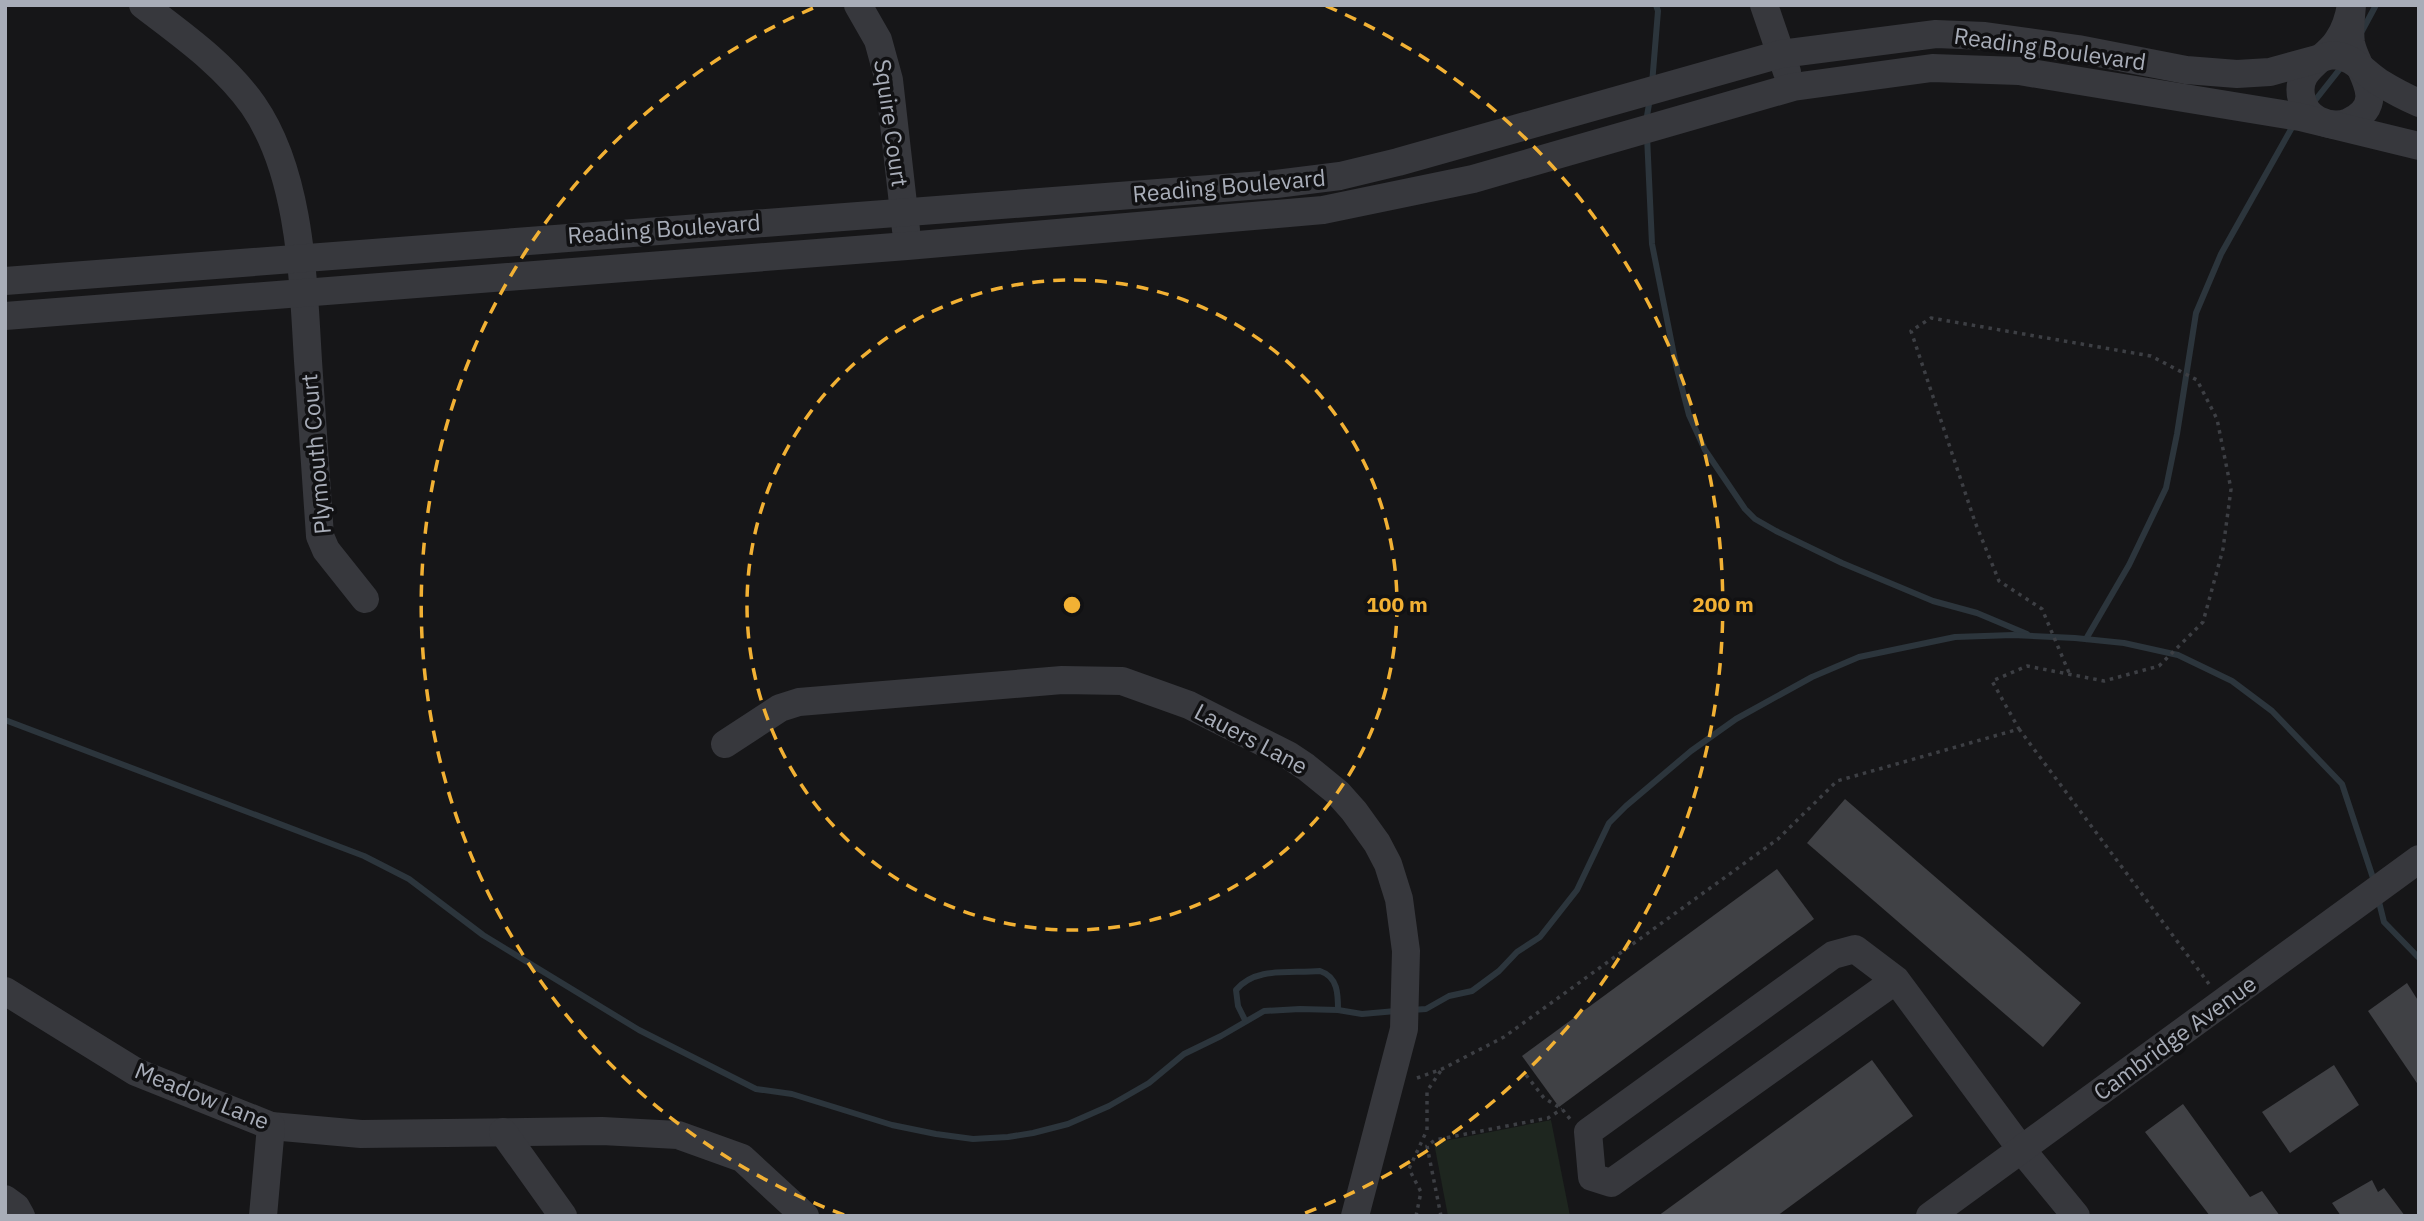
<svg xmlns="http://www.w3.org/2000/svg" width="2424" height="1221" font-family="'IBM Plex Sans',sans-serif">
  <rect width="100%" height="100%" fill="#161618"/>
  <polygon fill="#1e261f" points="1551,1120 1570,1216 1448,1216 1434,1143"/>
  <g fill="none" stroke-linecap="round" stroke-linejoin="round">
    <g stroke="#2c353c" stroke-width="6">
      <polyline points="2362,31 2376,5"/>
      <polyline points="1652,84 1658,11 1656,5"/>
      <polyline points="2313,103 2343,65"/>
      <polyline points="1646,122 1650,98"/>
      <polyline points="1647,136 1652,244 1676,365 1689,415 1705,450 1745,509 1755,519 1776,531 1842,563 1933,601 1977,613 2027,634"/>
      <polyline points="2086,639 2129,565 2166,488 2177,434 2196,313 2221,254 2294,124"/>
      <polyline points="5,720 364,856 409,879 483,935 639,1030 756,1089 792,1094 892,1125 936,1134 973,1139 1008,1137 1033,1133 1068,1124 1109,1106 1149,1083 1184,1054 1221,1036 1264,1011 1300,1009 1338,1010 1362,1014 1396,1011"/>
      <polyline points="2378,898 2384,922 2419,958"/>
      <polyline points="1411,1010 1426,1009 1449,996 1472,991 1499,971 1517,952 1540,937 1577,890 1609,823 1626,806 1691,751 1736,719 1812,677 1859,657 1955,637 2013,635 2075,638 2124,643 2178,655 2232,681 2272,711 2342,784 2374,881"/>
      <path d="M1245 1020 1238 1006 1236 990C1256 966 1291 974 1320 971 1338 977 1338 994 1338 1010"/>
    </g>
  </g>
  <g fill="#404145">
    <polygon points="1845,799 2081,1003 2043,1047 1807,843"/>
    <polygon points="1777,869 1814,919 1559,1107 1522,1056"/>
    <polygon points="2407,983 2419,1002 2419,1086 2368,1011"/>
    <polygon points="1872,1060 1913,1116 1777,1216 1658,1216"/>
    <polygon points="2334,1065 2359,1105 2290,1153 2262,1112"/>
    <polygon points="2183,1104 2250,1197 2262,1191 2280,1216 2210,1216 2145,1132"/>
    <polygon points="2372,1180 2378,1192 2384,1188 2405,1216 2341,1216 2332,1203"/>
  </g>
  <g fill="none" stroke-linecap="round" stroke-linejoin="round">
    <g stroke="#3d3f44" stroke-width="3.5" stroke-dasharray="3.5 5" stroke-linecap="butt">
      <polyline points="2019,729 2209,984"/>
      <polyline points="1526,1075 1544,1098 1562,1109 1570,1119"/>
      <polyline points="1417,1078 1442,1069 1504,1037 1778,839 1837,781 2019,729 1992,681 2027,666 2104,681 2159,666 2203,622 2223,549 2231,489 2217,419 2197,380 2151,356 1931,318 1911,331 1975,522 1999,581 2042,609 2070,675"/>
      <polyline points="1416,1216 1421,1192 1409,1169 1427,1130 1427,1091 1442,1069"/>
      <polyline points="1441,1216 1427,1146 1435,1140 1548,1118 1562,1109"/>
    </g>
    <g stroke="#37383d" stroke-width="28">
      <path d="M143 5C182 35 224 64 253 105 301 174 303 279 308 361 312 419 316 478 320 536L326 550 365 599"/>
      <polyline points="858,5 878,40 889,80 906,230"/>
      <polyline points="1764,5 1787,72"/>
      <path d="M2351 5C2349 17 2345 30 2338 40 2325 61 2293 69 2302 100 2304 108 2310 116 2318 120 2328 125 2339 126 2349 122 2391 102 2356 70 2351 43 2349 30 2351 18 2352 5"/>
      <path d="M5 281 1276 184 1340 176 1398 162 1781 54 1936 34 1985 36 2078 49 2186 70 2237 74 2270 72 2332 55C2354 56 2363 72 2379 82 2392 90 2405 97 2419 103"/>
      <polyline points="5,316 907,246 1323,210 1473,179 1793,87 1932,68 2019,71 2300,117 2419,146"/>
      <polyline points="725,744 780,708 799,702 1062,680 1122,681 1189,705 1288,755 1306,767 1338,793 1354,811 1377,843 1388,864 1399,899 1406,951 1404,1029 1355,1216"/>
      <polyline points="1896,980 1611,1183 1592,1177 1588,1132 1833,955 1855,949 1896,980 2021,1149 2076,1216"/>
      <polyline points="5,991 136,1072 271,1126 361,1134 602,1131 678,1135 742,1158 805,1216"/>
      <polyline points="503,1132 563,1216"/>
      <polyline points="5,1199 16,1207 21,1216"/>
      <polyline points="263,1216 271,1126"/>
      <polyline points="1930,1216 2419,859"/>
    </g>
  </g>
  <g fill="none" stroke="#f2b134" stroke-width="3.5" stroke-dasharray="12 9">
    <circle cx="1072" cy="605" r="325"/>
    <path d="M844 1215A651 651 0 0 1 818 6M1326 6A651 651 0 0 1 1300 1215"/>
  </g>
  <g text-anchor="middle" stroke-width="7" stroke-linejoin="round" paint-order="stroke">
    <g font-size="23" fill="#a8adb8" stroke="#111113">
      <text transform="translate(2050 49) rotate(8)" y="8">Reading Boulevard</text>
      <text transform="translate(891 123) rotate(82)" y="8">Squire Court</text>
      <text transform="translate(1229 186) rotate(-5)" y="8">Reading Boulevard</text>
      <text transform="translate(664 229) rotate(-4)" y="8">Reading Boulevard</text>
      <text transform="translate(316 454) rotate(-95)" y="8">Plymouth Court</text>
      <text transform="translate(1251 739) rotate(28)" y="8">Lauers Lane</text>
      <text transform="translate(2175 1038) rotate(-36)" y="8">Cambridge Avenue</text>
      <text transform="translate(202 1096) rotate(22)" y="8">Meadow Lane</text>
    </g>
  </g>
  <circle cx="1072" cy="605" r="10" fill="#f2b134" stroke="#111113" stroke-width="3.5"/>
  <g font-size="21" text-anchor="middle" font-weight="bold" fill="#f2b134" stroke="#111113" stroke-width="7" stroke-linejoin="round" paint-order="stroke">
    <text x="1397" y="612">100 m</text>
    <text x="1723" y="612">200 m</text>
  </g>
  <rect width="2424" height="1221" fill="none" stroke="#a8adb8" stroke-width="14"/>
</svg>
